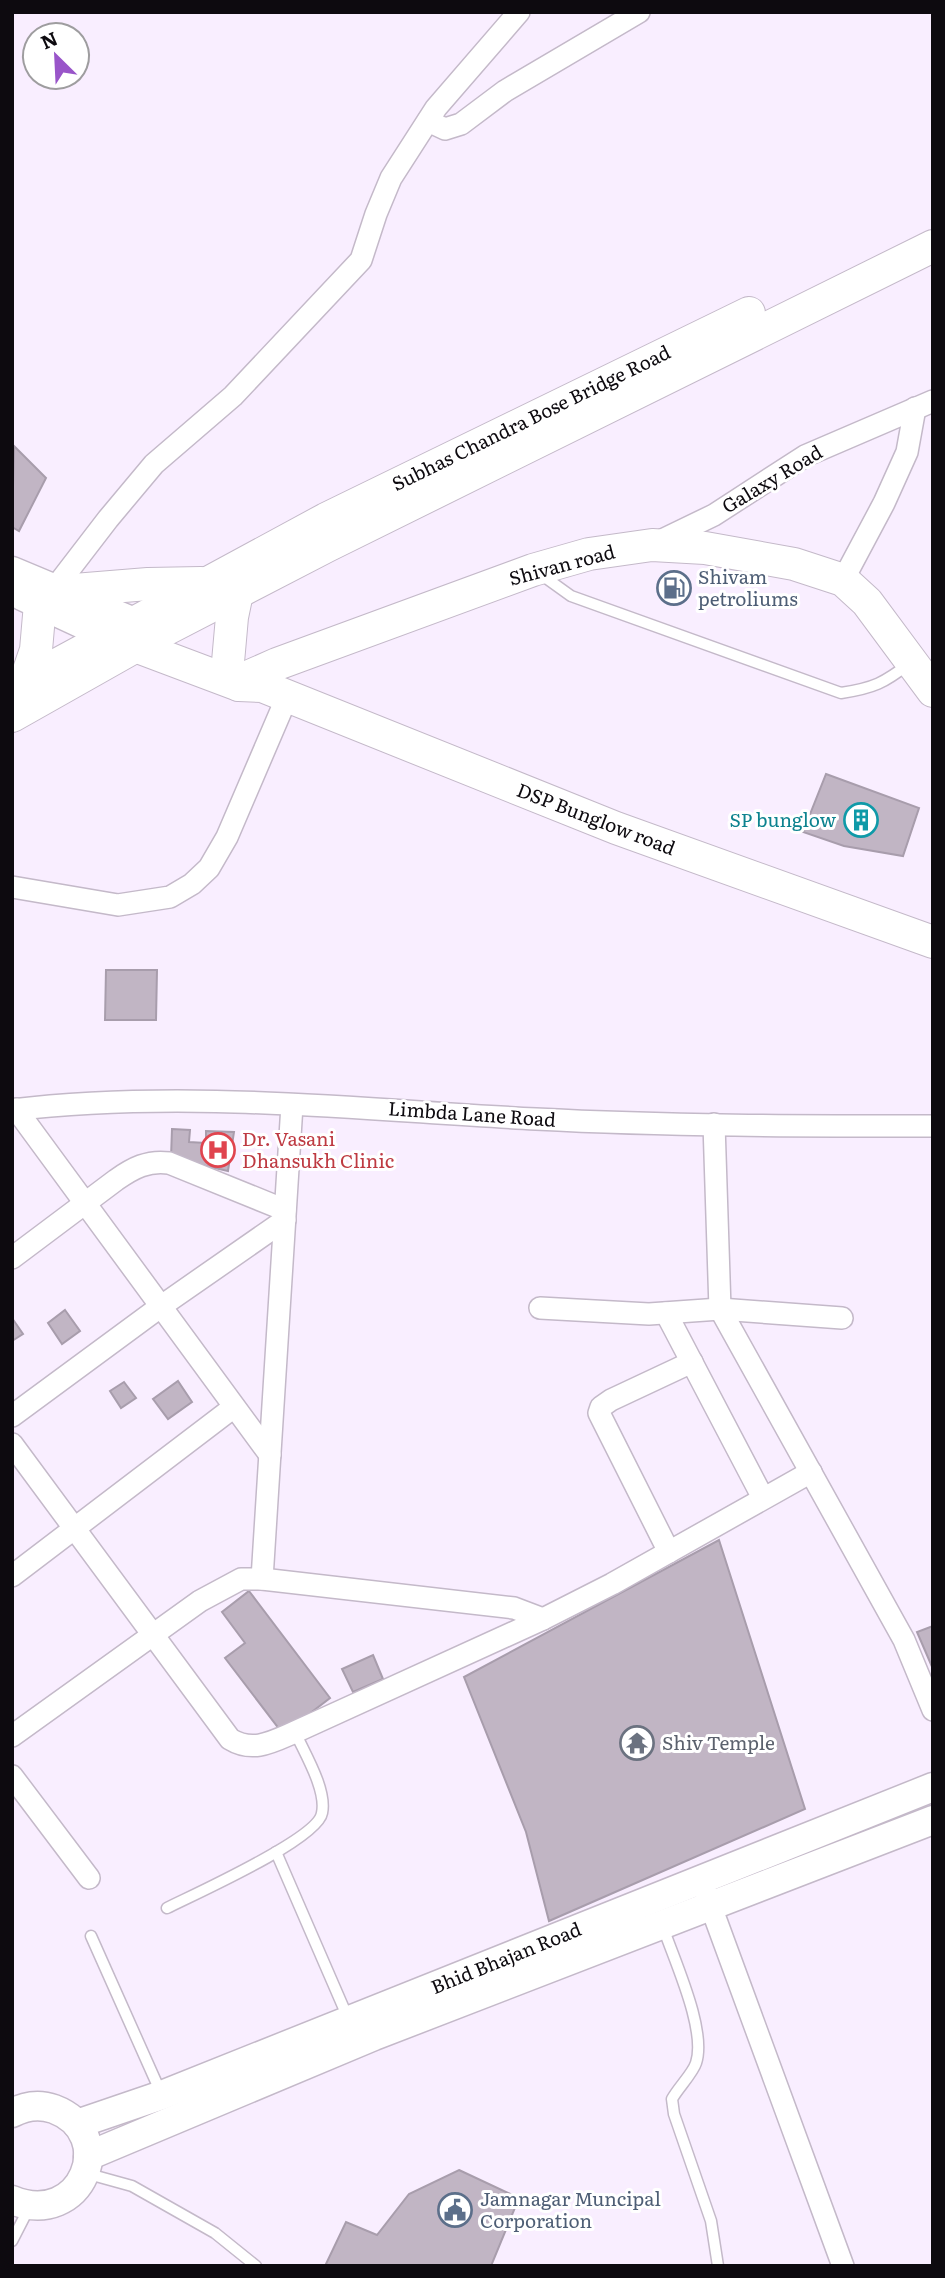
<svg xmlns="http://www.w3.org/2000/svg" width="945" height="2278" font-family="Literata,serif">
  <rect width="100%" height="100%" fill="#f9eeff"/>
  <g fill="#c1b5c4" stroke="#a89dac" stroke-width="2">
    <polygon points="14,446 46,478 19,531 12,527"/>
    <polygon points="826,774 919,808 903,856 844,846 803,832"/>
    <polygon points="106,970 157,970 156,1020 105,1020"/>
    <polygon points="172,1129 190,1130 189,1142 206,1143 206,1131 234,1132 228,1171 171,1158"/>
    <polygon points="65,1310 80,1331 62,1344 48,1323"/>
    <polygon points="12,1318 23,1334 12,1341"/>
    <polygon points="178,1381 192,1402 168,1419 153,1399"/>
    <polygon points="124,1382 136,1398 121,1408 110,1391"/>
    <polygon points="719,1540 805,1809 549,1921 526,1832 464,1677"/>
    <polygon points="249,1591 330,1698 283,1734 225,1658 245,1643 222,1612"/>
    <polygon points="933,1626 933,1669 917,1632"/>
    <polygon points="373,1655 383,1679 353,1692 342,1669"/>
    <polygon points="459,2170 519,2198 491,2266 325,2266 346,2222 377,2235 409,2194"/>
  </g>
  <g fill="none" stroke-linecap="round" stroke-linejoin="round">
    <g stroke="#c4b9c9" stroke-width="13">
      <g id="service">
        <path d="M539 573 571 596 841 693C874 688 884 683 910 663"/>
        <polyline points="276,1852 348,2018"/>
        <path d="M167 1908C195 1894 318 1839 322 1813 327 1790 305 1754 295 1732"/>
        <path d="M663 1927C674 1960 707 2030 696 2063 693 2073 678 2088 672 2099L674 2114 711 2221 718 2266"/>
        <polyline points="91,1936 161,2093"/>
        <polyline points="85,2173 132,2186 215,2233 256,2266"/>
        <polyline points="12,2241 30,2206"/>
      </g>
    </g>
    <g stroke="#c4b9c9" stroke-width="24">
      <g id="minor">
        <polyline points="428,121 445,129 461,124 505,91 639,12"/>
        <polyline points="654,544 714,515 805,456 933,401"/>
        <polyline points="843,580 884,503 907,452 915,408"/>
        <polyline points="55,588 108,519 154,464 233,396 361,260 376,214 391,178 436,108 519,12"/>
        <polyline points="12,887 118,905 170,897 192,884 209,868 227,837 287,697"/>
        <polyline points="16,1109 270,1455"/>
        <path d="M12 1110C186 1089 362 1110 536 1119 668 1126 801 1126 933 1126"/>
        <polyline points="714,1124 720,1309 904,1640 933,1710"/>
        <path d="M12 1258 116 1180C133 1168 148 1160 169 1163L285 1210"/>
        <polyline points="540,1308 649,1314 720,1309 842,1318"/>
        <polyline points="666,1313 763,1498"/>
        <polyline points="12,1416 160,1307 285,1220"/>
        <path d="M12 1444 230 1739C253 1753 272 1742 295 1732L543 1619 612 1584 811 1472"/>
        <polyline points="669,1552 599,1413 601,1407 611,1400 692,1362"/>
        <polyline points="12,1576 234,1407"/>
        <polyline points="262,1579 292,1105"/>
        <polyline points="12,1736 200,1601 241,1579 262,1579 514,1608 543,1619"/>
        <polyline points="12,1776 89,1878"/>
        <polyline points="706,1893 843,2266"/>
      </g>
    </g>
    <g stroke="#c4b9c9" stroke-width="31">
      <g id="secondary">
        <polyline points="12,571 134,622"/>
        <polyline points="22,596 108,636"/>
        <path d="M12 2113C25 2106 40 2104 54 2109 120 2134 82 2229 12 2200"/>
        <polyline points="77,2124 162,2095 933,1787"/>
        <polyline points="88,2156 374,2036 933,1820"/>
      </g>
    </g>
    <g stroke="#c4b9c9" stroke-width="34">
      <g id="primary">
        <polyline points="62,591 148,584 201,583"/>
        <polyline points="122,641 239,685 262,686 616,828 933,942"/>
        <polyline points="228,662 232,617 237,593"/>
        <polyline points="25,682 36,650 40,604"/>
        <polyline points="239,685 252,675 277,664 533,570 589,554 652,545 705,548 794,564 843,580 867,602 933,691"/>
        <polyline points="12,689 326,519 749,313"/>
        <polyline points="12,716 159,633 327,546 933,246"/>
      </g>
    </g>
    <use href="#service" stroke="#fff" stroke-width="10"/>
    <use href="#minor" stroke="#fff" stroke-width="21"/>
    <use href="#secondary" stroke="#fff" stroke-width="28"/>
    <use href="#primary" stroke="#fff" stroke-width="32"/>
  </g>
  <defs>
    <g id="fuel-ring" transform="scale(1.75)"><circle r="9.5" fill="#fff" stroke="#5c6f8a" stroke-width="1.5"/><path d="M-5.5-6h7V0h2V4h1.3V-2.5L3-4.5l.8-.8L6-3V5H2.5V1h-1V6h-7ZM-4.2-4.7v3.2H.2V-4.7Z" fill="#5c6f8a"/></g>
    <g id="building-ring" transform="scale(1.75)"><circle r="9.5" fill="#fff" stroke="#0f9aa8" stroke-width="1.5"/><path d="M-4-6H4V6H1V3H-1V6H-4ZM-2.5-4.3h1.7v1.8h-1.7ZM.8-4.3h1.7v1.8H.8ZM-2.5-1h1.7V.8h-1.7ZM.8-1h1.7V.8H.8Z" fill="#0f9aa8"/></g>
    <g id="hospital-ring" transform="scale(1.75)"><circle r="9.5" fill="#fff" stroke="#e0444e" stroke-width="1.5"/><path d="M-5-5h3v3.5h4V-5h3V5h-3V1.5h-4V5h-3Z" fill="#e0444e"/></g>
    <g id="temple-ring" transform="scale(1.75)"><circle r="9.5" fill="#fff" stroke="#6b7280" stroke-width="1.5"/><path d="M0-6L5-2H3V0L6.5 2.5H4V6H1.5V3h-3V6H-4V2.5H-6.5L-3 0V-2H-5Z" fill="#6b7280"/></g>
    <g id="civic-ring" transform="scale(1.75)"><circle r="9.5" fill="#fff" stroke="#5c6f8a" stroke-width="1.5"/><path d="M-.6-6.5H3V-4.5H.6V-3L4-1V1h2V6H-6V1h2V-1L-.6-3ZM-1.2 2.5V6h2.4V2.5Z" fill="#5c6f8a"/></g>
  </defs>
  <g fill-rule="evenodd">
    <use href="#fuel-ring" x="674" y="588"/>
    <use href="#building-ring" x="861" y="820"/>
    <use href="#hospital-ring" x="218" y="1150"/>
    <use href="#temple-ring" x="637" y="1743"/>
    <use href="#civic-ring" x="455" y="2210"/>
  </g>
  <g text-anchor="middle" stroke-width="6" stroke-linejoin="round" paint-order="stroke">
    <g font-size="19" fill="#0d0a0f" stroke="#fff">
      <text transform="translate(531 418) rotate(-26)" y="7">Subhas Chandra Bose Bridge Road</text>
      <text transform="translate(772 479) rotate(-31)" y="7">Galaxy Road</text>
      <text transform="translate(562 565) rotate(-15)" y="7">Shivan road</text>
      <text transform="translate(596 819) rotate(21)" y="7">DSP Bunglow road</text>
      <text transform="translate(472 1114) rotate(4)" y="7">Limbda Lane Road</text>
      <text transform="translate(506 1958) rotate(-22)" y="7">Bhid Bhajan Road</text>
    </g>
    <g font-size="19" fill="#4e5e75" stroke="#fff" text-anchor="start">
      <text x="698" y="584">Shivam<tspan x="698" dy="22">petroliums</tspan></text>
      <text x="480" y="2206">Jamnagar Muncipal<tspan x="480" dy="22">Corporation</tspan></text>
    </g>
    <g font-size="19" fill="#0d838f" stroke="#fff" text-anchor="end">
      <text x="836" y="827">SP bunglow</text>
    </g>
    <g font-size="19" fill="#be3a42" stroke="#fff" text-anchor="start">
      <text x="242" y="1146">Dr. Vasani<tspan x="242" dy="22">Dhansukh Clinic</tspan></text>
    </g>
    <g font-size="19" fill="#5b616d" stroke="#fff" text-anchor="start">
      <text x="662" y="1750">Shiv Temple</text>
    </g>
  </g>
  <rect width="945" height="2278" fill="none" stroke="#0d0a0f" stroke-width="28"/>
  <g transform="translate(56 56) rotate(336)"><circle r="33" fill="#ffffff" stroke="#9e9d9f" stroke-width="2"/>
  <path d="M0-5L12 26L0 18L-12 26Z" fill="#9955c9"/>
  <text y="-10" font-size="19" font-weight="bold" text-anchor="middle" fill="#0d0a0f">N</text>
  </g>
</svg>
